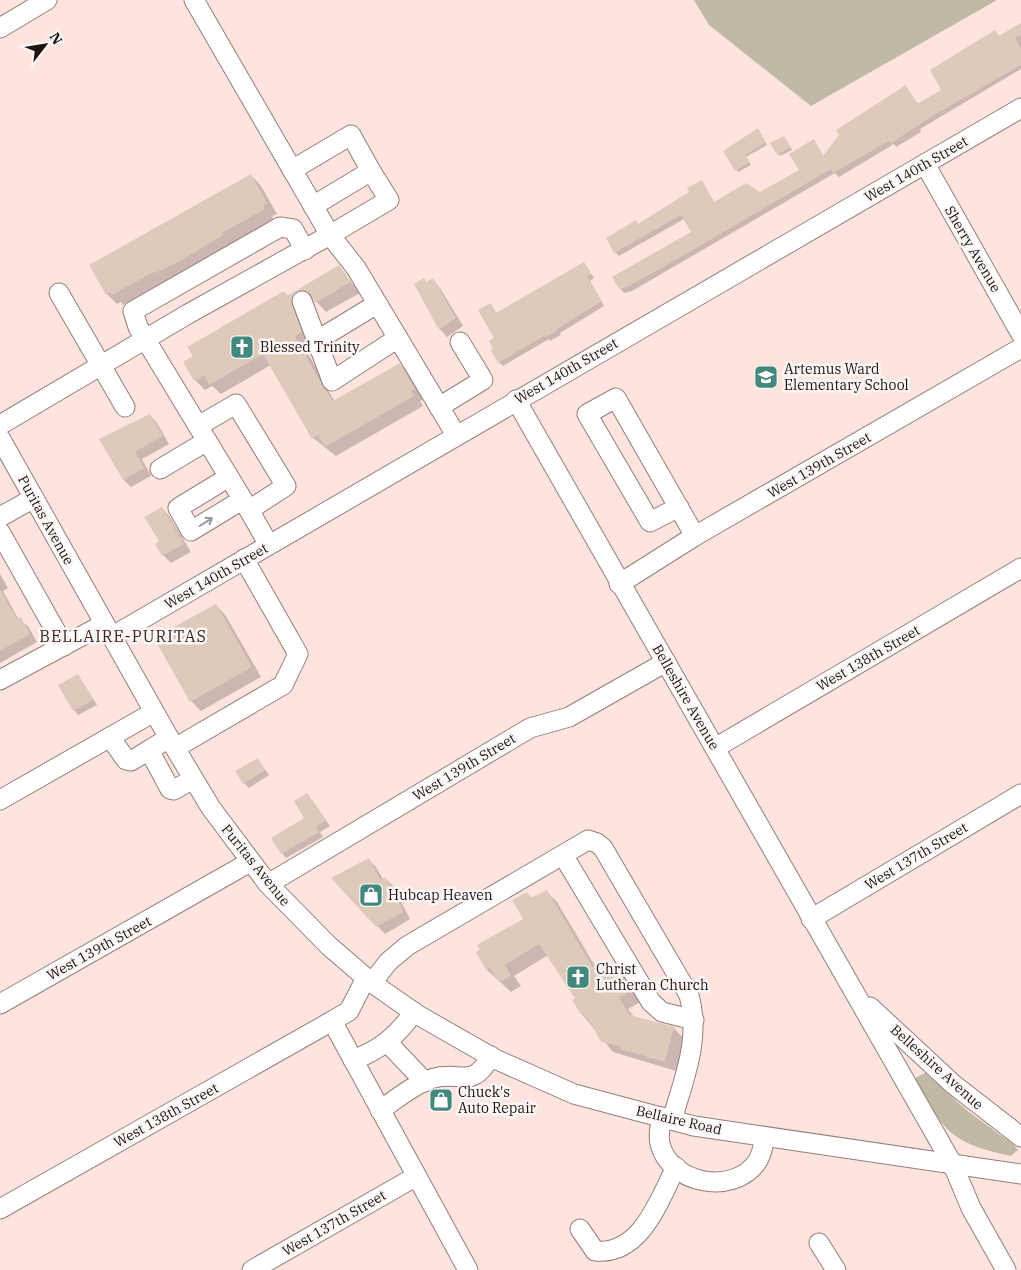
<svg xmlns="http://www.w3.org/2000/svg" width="1021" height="1270" font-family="'IBM Plex Serif',serif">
  <rect width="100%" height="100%" fill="#fee4df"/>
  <g fill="#bfb9a5">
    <polygon points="694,0 997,0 811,106 709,25"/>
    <path d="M925 1073 969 1112 1014 1145 1018 1150 1011 1156C950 1143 943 1131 915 1078Z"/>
  </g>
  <g fill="#0003">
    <polygon points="1021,24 1021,69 920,129 921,132 896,147 894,144 839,177 835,173 632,291 624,293 620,288 693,233 684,219 619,256 615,252 635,221 639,225 690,192 701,182 715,203 760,194 800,171 814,141 824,157 906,87 918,104 942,90 995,31 1000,37"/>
    <polygon points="760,132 767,145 746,157 751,165 738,172 725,151"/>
    <polygon points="786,139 792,150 780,156 778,154"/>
    <polygon points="251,175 261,186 277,214 272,216 274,220 232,244 233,246 210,260 123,305 121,302 117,304 107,294"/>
    <polygon points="584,263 594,278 590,281 604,306 560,333 561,335 550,341 549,339 503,366 499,362 495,348 496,338 490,304 497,314"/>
    <polygon points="339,267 360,293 326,312 314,299 304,303 311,343 304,346 332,397 335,401 399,364 410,374 424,399 420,401 423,406 336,456 313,438 271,365 221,394 212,386 205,390 195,380 284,292 288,296"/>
    <polygon points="424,279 427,283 433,280 440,288 463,326 447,337 440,329"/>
    <polygon points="150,415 157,423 169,444 142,459 151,476 131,487 124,480"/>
    <polygon points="162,508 169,516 191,552 171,563 163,555"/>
    <polygon points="0,574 8,588 3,591 19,620 28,626 37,642 0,663"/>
    <polygon points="216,605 226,616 261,677 201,711 191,701"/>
    <polygon points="78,675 97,705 78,715 74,710"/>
    <polygon points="257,759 269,775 249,788 244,783"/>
    <polygon points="312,800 330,826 320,832 323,837 286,858 282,853 306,818"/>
    <polygon points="368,859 376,867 383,879 385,878 393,886 410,919 385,934 377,926"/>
    <polygon points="547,892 557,902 601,976 615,968 626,978 640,1002 628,1009 634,1017 674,1028 684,1039 676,1071 613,1052 581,1013 574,1000 577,999 548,955 514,976 521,986 511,992 487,970 477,952 524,919 527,893 533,899"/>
  </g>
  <g fill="#ddcabb">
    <polygon points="1021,23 1021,35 1015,38 1021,49 1021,65 934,115 891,143 889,141 833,173 831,169 681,257 627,287 619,289 612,277 691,232 681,215 614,253 606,238 636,220 638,224 689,192 687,188 702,180 714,202 746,183 760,192 799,170 789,154 814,139 823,156 839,135 836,130 906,85 917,104 941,90 930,70 995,30 999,36"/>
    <polygon points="758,128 766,142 745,155 750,162 735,171 723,151"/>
    <polygon points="784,136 791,147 777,155 770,143"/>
    <polygon points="251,174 267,203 263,206 265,209 222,233 223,235 182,260 155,273 154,272 112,295 110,292 106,295 89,265"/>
    <polygon points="584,262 591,274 587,277 602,301 557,329 558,330 546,337 544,336 498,363 491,350 493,348 489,341 494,338 478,310 491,303 496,313"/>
    <polygon points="339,265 351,282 315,303 309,293 303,290 294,294 291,300 302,332 295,336 322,385 333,401 400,363 415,389 411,391 414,396 325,447 318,435 312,439 263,354 209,385 204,375 194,381 183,362 193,356 187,347 284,291 287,296"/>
    <polygon points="424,278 426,282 433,278 456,318 439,330 414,284"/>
    <polygon points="150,414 163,436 135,452 144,468 123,480 99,439"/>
    <polygon points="162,507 184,544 162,556 155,544 159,541 144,517"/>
    <polygon points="0,589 17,619 21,617 30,634 0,651"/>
    <polygon points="216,604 252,667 190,702 154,638"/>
    <polygon points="78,674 93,700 73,711 58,685"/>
    <polygon points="258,758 265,770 243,784 235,771"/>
    <polygon points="307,793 326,820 316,827 319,832 281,854 271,838 304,818 294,801"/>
    <polygon points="369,858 380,879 385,877 404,912 376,927 331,878"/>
    <polygon points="547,890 598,976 615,966 631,991 619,998 630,1015 674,1027 665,1062 620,1049 621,1046 601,1042 590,1022 582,1012 580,1013 572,1000 575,998 539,944 505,965 511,976 499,982 490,968 486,970 476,952 480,950 477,945 523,919 512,900 527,892 531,898"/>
  </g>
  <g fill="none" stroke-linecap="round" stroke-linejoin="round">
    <g stroke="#947e79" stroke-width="21">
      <g id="minor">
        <polyline points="0,28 47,0"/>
        <polyline points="925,164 1021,334"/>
        <polyline points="292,170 351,135 371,171 313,206"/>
        <polyline points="371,171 389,200 330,235 356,268 456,435"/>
        <polyline points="59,293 125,407"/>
        <polyline points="302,301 332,381 398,338"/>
        <polyline points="316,341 377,304"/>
        <polyline points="516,400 953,1165 971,1208 1006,1270"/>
        <polyline points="439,407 483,380 460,342"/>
        <polyline points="0,425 188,314 330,235 194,0"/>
        <polyline points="198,426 249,510 286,486 236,404 198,426 138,327 133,311 280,227 293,229 305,250"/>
        <polyline points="0,438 169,738 211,808 268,884 329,946 372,983 418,1015 495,1059 574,1094 694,1126 1021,1174"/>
        <polyline points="160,469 207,441"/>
        <polyline points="229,477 178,508 191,531 242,500"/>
        <polyline points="679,507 650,522 587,414 616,398 695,536"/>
        <polyline points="249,510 269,545"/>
        <polyline points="0,517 34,498"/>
        <polyline points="0,532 64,646"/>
        <polyline points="619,584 695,536 1021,348"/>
        <polyline points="111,637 1021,108"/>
        <polyline points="0,680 104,624"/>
        <polyline points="110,737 126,760 131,761 149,750"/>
        <polyline points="169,738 149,750 170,789 174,790 193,779"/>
        <polyline points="175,748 283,685 298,654 244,559"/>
        <polyline points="715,748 1021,568"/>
        <polyline points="0,800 154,712"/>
        <polyline points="563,855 651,1002 662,1012 694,1020"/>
        <polyline points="268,884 530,728 569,717 666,662"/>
        <polyline points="811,919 1021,794"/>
        <polyline points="366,978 349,1011 332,1021 468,1270"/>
        <path d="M372 983 388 962 407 946 588 840 597 843 603 848 689 995C701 1039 684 1078 672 1120"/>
        <polyline points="0,1004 250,862"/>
        <polyline points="870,1007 953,1084 1021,1137"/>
        <polyline points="387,1042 425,1082"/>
        <path d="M353 1060C380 1050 397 1036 414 1012"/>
        <path d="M380 1110C397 1099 414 1084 434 1078 462 1070 471 1091 491 1056"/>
        <path d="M662 1117C660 1126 658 1135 660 1144 670 1184 733 1196 757 1162 762 1155 763 1146 765 1137"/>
        <polyline points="0,1209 332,1021"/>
        <path d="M580 1229 595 1251C641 1256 659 1200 676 1167"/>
        <polyline points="819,1243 836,1270"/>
        <polyline points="252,1270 415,1177"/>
      </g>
    </g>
    <use href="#minor" stroke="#fff" stroke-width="19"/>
  </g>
  <defs><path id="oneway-shaft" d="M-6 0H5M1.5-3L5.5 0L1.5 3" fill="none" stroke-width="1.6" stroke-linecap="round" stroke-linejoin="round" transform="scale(1.25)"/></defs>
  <use stroke="#999595" href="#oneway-shaft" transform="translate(206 522) rotate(-32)"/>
  <defs>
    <g id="church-square" transform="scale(1.25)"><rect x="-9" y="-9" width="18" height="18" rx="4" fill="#43887d" stroke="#fcf7f6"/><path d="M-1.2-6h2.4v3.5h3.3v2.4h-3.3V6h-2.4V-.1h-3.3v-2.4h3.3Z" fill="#fff"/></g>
    <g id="school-square" transform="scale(1.25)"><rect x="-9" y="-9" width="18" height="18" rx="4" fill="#43887d" stroke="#fcf7f6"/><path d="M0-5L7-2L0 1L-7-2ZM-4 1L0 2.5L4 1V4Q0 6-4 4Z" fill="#fff"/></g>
    <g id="shop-square" transform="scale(1.25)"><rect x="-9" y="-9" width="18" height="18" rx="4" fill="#43887d" stroke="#fcf7f6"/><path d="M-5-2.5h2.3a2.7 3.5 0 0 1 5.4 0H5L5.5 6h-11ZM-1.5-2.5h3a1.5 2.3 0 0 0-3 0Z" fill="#fff"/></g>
  </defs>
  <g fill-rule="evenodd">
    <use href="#church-square" x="242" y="347"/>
    <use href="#school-square" x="766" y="377"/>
    <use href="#shop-square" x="371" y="895"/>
    <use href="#church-square" x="578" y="977"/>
    <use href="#shop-square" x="441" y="1100"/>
  </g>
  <g text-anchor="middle" stroke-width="5" stroke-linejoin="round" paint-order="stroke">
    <g font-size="14" fill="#1d1413" stroke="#fcf7f6">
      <text transform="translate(916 169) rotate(-30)" y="5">West 140th Street</text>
      <text transform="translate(973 249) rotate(60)" y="5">Sherry Avenue</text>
      <text transform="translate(566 371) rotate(-30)" y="5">West 140th Street</text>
      <text transform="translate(819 465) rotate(-30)" y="5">West 139th Street</text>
      <text transform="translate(46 520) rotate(61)" y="5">Puritas Avenue</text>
      <text transform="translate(216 576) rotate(-30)" y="5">West 140th Street</text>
      <text transform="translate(868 658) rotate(-30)" y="5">West 138th Street</text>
      <text transform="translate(686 697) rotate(60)" y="5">Belleshire Avenue</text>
      <text transform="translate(464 767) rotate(-31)" y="5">West 139th Street</text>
      <text transform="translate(916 856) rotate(-31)" y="5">West 137th Street</text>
      <text transform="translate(256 865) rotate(51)" y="5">Puritas Avenue</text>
      <text transform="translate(99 948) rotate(-29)" y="5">West 139th Street</text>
      <text transform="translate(937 1067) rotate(42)" y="5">Belleshire Avenue</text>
      <text transform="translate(166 1115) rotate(-29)" y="5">West 138th Street</text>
      <text transform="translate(679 1120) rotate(13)" y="5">Bellaire Road</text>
      <text transform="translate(334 1223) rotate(-30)" y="5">West 137th Street</text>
    </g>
    <g font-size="14" fill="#1d1413" stroke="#fcf7f6" text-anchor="start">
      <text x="260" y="352">Blessed Trinity</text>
      <text x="784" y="374">Artemus Ward<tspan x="784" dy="16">Elementary School</tspan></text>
      <text x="388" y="900">Hubcap Heaven</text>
      <text x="596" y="974">Christ<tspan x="596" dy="16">Lutheran Church</tspan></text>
      <text x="458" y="1097">Chuck's<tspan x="458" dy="16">Auto Repair</tspan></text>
    </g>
    <g font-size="16" letter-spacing="1" fill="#3b2825" stroke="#fcf7f6">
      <text x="123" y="642">BELLAIRE-PURITAS</text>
    </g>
  </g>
  <g transform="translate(45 45) rotate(59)" stroke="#fcf7f6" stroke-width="4" paint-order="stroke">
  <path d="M0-4L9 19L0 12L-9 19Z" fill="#1d1413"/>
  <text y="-8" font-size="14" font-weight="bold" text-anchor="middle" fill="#1d1413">N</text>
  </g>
</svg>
